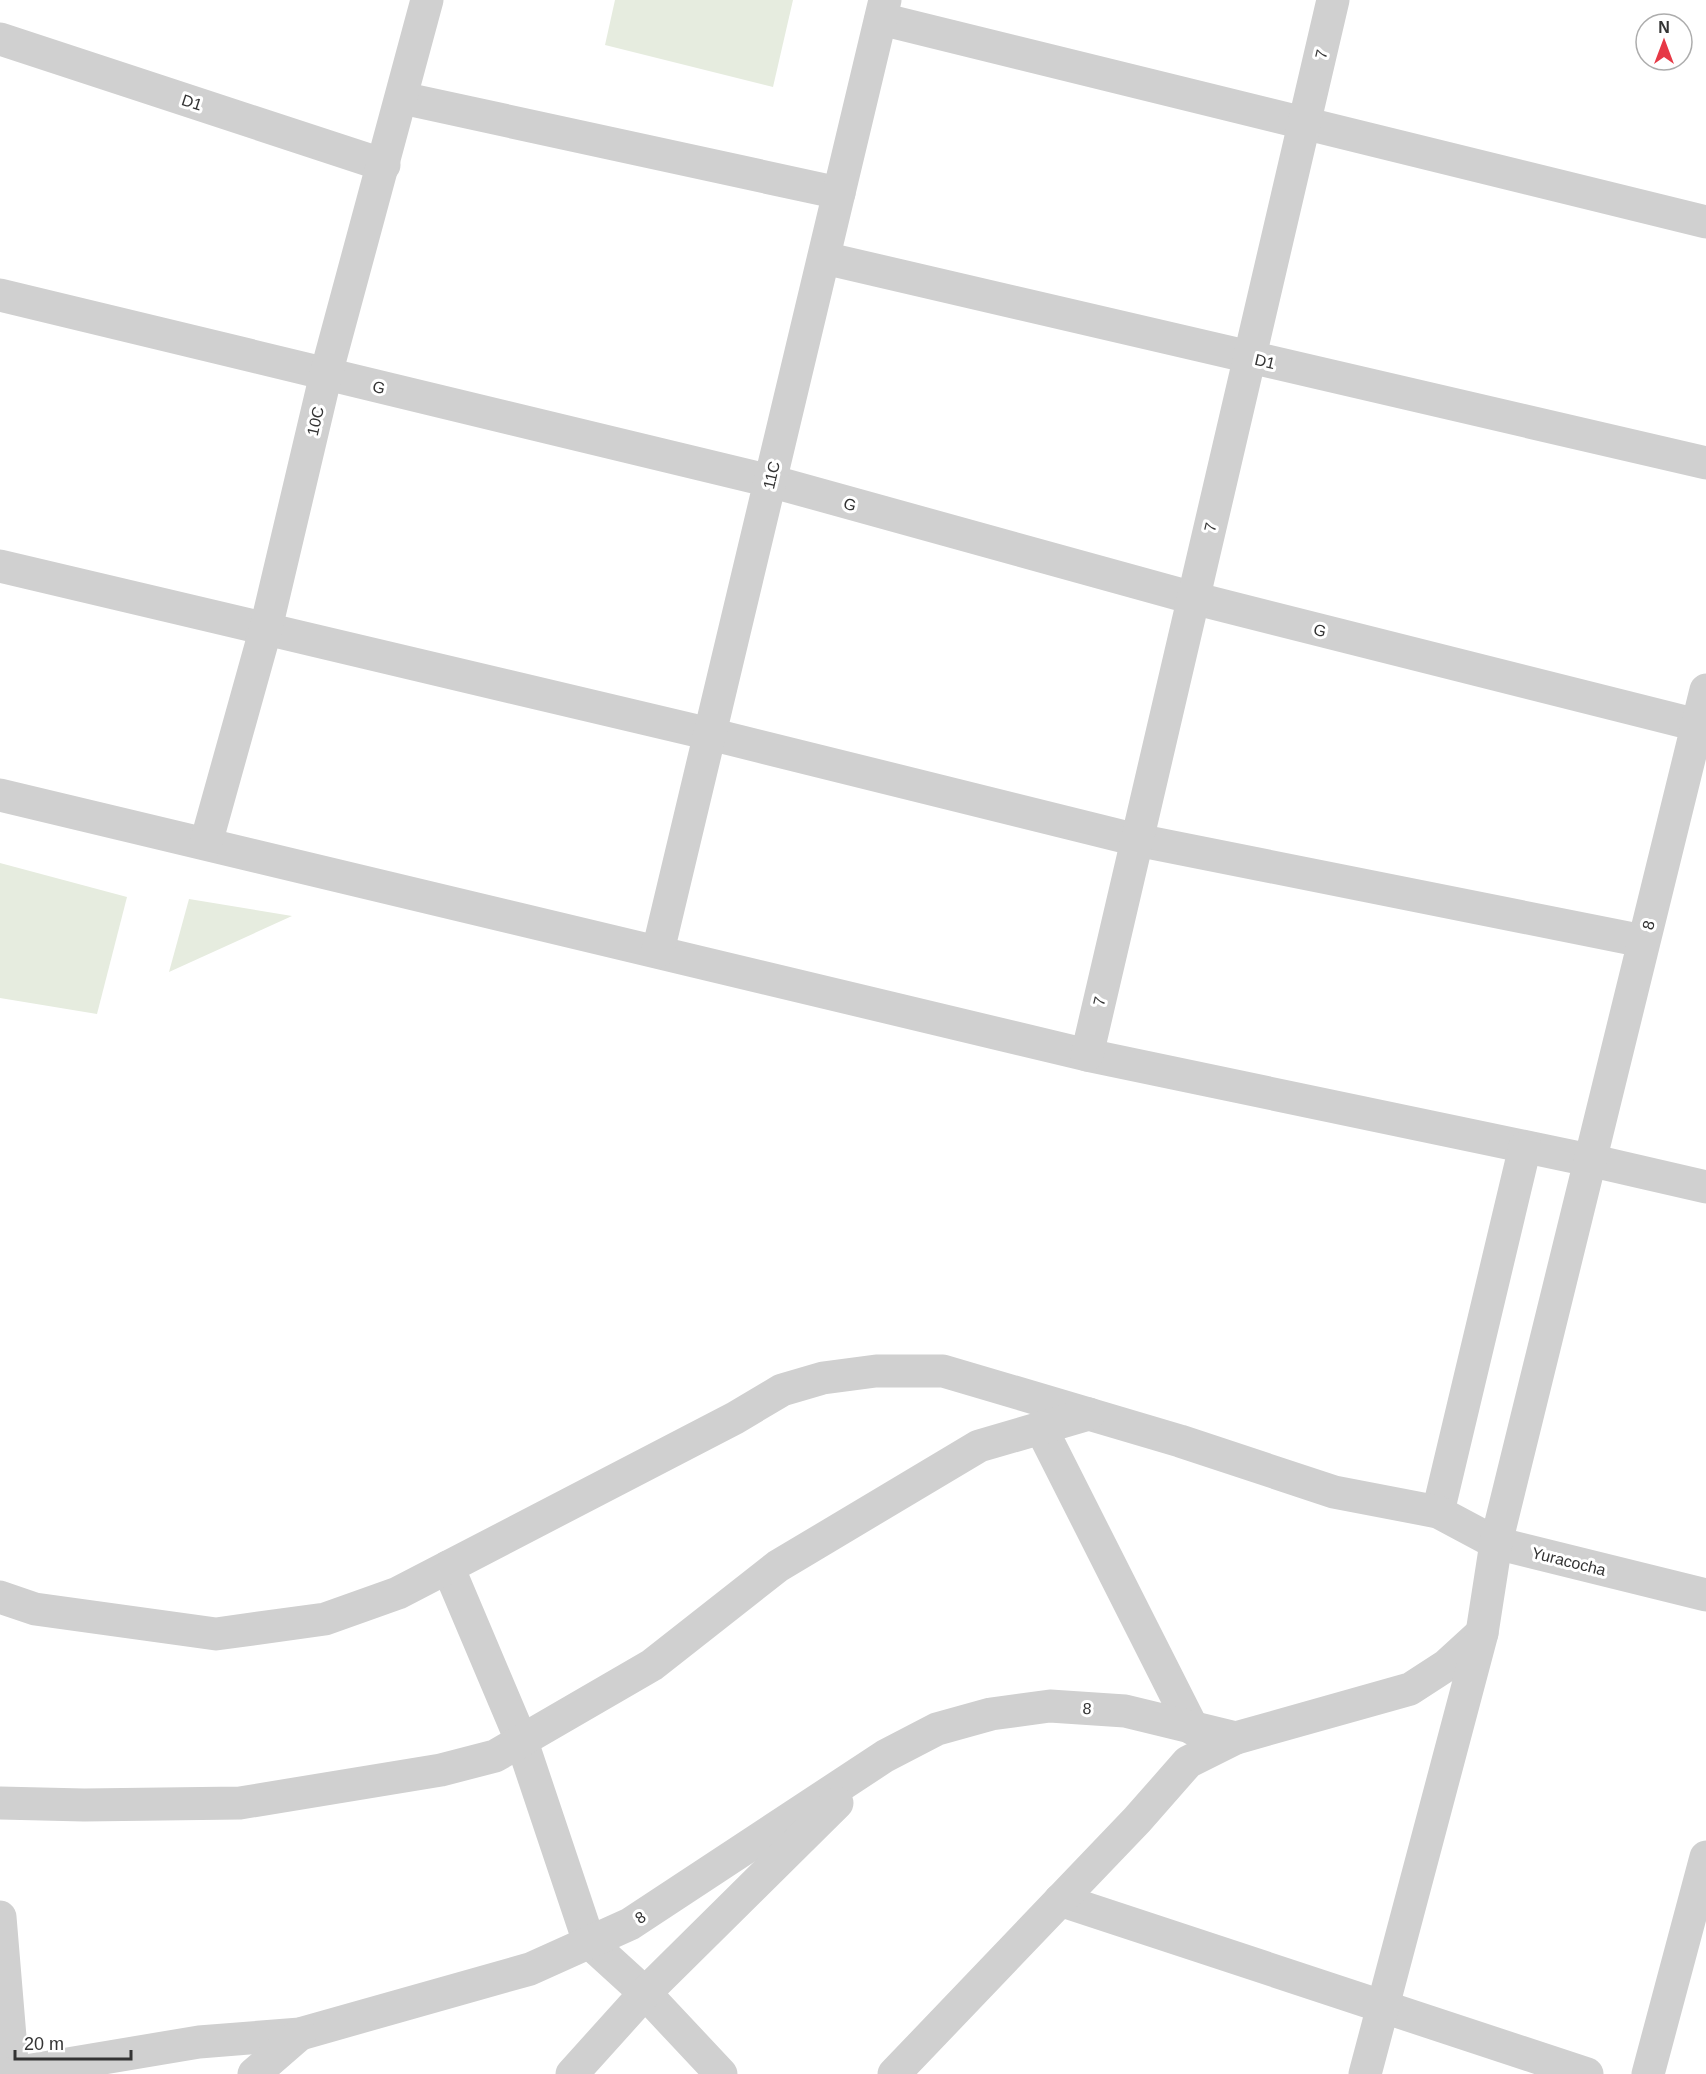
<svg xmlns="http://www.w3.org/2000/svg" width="1706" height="2074" font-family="Arial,sans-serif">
  <rect width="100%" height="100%" fill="#fff"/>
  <g fill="#e6ecdf">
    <polygon points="615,0 793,0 773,87 605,45"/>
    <polygon points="0,863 127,897 97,1014 0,998"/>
    <polygon points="189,899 292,916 169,972"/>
  </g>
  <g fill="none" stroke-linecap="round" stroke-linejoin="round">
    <g stroke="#d0d0d0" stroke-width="33">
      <polyline points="881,19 1706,222"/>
      <polyline points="0,39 384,165"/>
      <polyline points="402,98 839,193"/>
      <polyline points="824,258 1706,463"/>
      <polyline points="0,295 770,481 1193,598 1697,725"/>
      <polyline points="0,566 710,734 1137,840 1643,941"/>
      <polyline points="0,795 1087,1055 1589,1160 1706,1187"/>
      <polyline points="206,843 266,628 326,374 427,0"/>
      <polyline points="658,951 885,0"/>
      <polyline points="1087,1055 1333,0"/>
      <polyline points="1041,1428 1193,1729"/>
      <polyline points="1438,1512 1525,1147"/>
      <polyline points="448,1567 522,1742 589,1942 645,1993 721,2074"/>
      <polyline points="0,1597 35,1609 216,1634 325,1619 398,1593 735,1418 782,1390 823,1378 876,1371 943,1371 1180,1441 1334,1492 1438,1512 1496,1543 1706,1595"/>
      <polyline points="0,1803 84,1805 240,1803 441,1770 495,1756 652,1665 778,1566 979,1446 1089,1414"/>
      <polyline points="1060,1900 1587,2074"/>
      <polyline points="0,1917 13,2073"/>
      <polyline points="8,2074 199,2042 300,2034 530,1969 630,1924 885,1756 937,1729 991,1714 1050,1706 1125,1711 1236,1738"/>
      <polyline points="254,2074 300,2034"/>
      <polyline points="572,2074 645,1993 837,1803"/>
      <polyline points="894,2074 1137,1820 1188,1762 1236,1738 1410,1689 1447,1665 1482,1633"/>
      <polyline points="1365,2074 1482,1633 1496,1543 1706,690"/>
      <polyline points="1648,2074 1706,1857"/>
    </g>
  </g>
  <g text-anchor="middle" stroke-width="6" stroke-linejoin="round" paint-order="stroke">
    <g font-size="16" fill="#333" stroke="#fff">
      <text transform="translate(1321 54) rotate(-77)" y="6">7</text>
      <text transform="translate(192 102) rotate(18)" y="6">D1</text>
      <text transform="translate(1265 361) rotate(13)" y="6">D1</text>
      <text transform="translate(379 387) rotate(14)" y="6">G</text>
      <text transform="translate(315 421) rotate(-77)" y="6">10C</text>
      <text transform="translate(771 475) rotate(-77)" y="6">11C</text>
      <text transform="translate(850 504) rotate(15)" y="6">G</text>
      <text transform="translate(1210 527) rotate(-77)" y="6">7</text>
      <text transform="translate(1320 630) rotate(14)" y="6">G</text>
      <text transform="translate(1648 925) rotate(-76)" y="6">8</text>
      <text transform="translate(1099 1001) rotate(-77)" y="6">7</text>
      <text transform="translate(1569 1561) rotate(14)" y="6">Yuracocha</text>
      <text transform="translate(1087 1708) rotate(4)" y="6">8</text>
      <text transform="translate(640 1917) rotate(-34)" y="6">8</text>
    </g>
  </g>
  <g transform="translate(1664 42)"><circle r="28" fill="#ffffff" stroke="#adadad" stroke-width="1.5"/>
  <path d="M0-4.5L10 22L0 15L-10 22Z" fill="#e63946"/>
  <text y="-9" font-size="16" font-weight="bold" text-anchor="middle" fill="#333333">N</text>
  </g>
  <path d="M15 2050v9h116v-9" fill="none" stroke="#333333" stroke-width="3"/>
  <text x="24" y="2050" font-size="18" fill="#333333" stroke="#ffffff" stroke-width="4.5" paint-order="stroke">20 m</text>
</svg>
